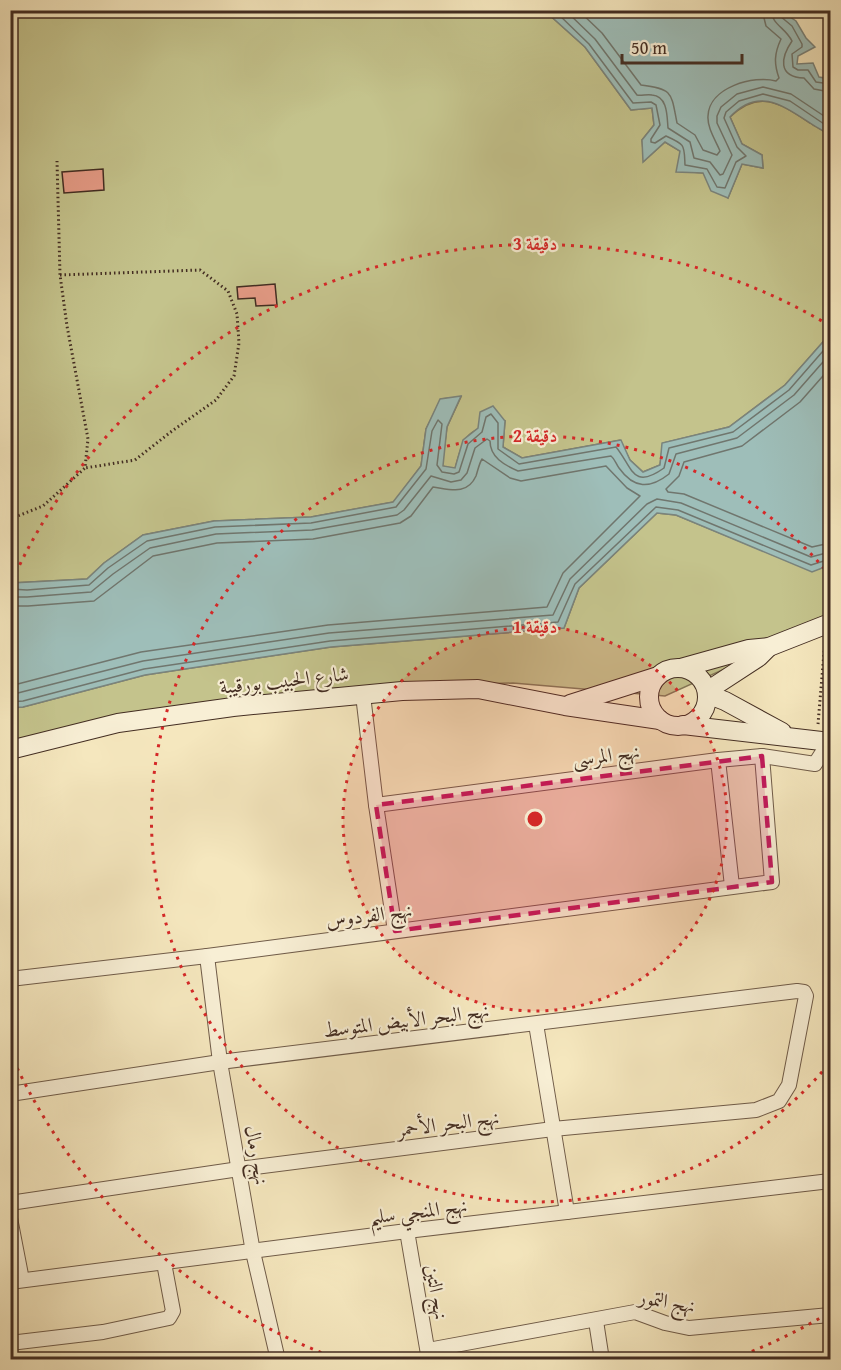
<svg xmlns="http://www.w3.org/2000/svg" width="841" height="1370" font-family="'Gentium Book Plus',Amiri,serif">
  <rect width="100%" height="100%" fill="#f5e7be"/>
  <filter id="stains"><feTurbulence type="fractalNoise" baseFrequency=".00333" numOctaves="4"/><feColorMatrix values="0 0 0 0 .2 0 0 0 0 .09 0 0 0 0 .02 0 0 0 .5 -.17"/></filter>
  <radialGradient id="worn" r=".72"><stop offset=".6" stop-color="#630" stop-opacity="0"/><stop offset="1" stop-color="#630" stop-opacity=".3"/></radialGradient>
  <g fill="#c4c38c" stroke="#847857" stroke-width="1.5">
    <path d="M28 10 545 11 585 47 631 110 652 108 654 125 642 140 644 161 665 142 680 151 692 172 703 173 728 198 742 164 763 168 762 155 742 144 730 117C760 88 781 104 810 123 817 128 825 131 830 136V334L785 385 729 427 663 443 660 465 643 472 630 460 620 440 522 458 503 447 505 421C467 431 465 431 455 469L442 466 447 427 461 397 441 399 426 429 421 466 394 502 311 517 214 521 143 535 104 563 87 579 11 583V13Z"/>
    <polygon points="657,513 676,515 812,571 830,565 830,621 665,696 513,683 336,688 236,700 11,743 10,708 23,707 145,675 331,647 564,628 579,588"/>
  </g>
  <g fill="#9ebeb9" stroke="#7a847d" stroke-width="1.5">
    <path d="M545 11H781L796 21 806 38 815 47 798 56 797 64 813 63 819 77 830 79V136C825 131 817 128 810 123 782 105 758 87 730 117L742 144 762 155 763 168 742 164 728 198 711 191 703 173 676 172 680 151 665 142 643 162 642 140 654 125 652 108 631 110 585 47Z"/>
    <polygon points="830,334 830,565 812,572 676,515 657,513 579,588 564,628 331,647 145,675 23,707 11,708 11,583 87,579 104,563 143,535 214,521 311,517 393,502 421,466 426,429 440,399 461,396 447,427 443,466 455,468 463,440 478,428 480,412 493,406 505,421 503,447 522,458 621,440 630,460 643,472 660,465 662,443 729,427 785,385"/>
  </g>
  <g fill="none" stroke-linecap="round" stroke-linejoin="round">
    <g stroke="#70766e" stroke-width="1.5">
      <path d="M554 10 589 44 633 103 651 102 656 105 660 125 651 139V142L655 143 666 136C686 145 684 145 685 165L707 169 717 187 725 188 736 162 746 156 737 147 724 118 726 112 739 101 763 94 790 101 830 128"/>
      <path d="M565 10 595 39 637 95C641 96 647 94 652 95 668 96 667 117 668 128L690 142 694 158 710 162 720 175 723 174 732 155 717 123V116L721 107 737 94 763 87 791 94 830 120"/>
      <path d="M578 10 602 33 641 85C673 89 671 92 677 123L695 135 703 150 717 155 720 151C716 141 707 128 708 116 709 87 754 75 776 81L779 78C774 64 774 54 781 39L766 26 762 10"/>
      <path d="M771 10C772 25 785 27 792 41 781 57 777 77 804 78L814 89 830 92"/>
      <polyline points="778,10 780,16 792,26 802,44 802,47 792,54 793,67 798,70 808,70 816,82 830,84"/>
      <polyline points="830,368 800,402 742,446 684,462 679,476 666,489 668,492 684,494 812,547 830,543"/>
      <path d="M10 589 27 590 89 585 108 568 147 541 215 527 311 523 396 507 426 469 432 431 438 420 442 424 437 465 442 472 454 474 459 472 468 444 482 432 486 417 491 414 498 423V449L519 464 616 447C632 466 632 491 664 468L669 448 733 432 789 390 830 343"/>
      <path d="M10 597H27L91 592 113 574 150 548 216 534 312 530 397 515 404 510 431 476 451 482 461 480 467 473 475 448 487 439 490 441C490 457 504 465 518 471L611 456C615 459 616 464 619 468 634 489 650 489 669 474L676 454 737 438 794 395 830 354"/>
      <path d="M10 606H28L94 601 153 556 217 543 313 539 400 523 411 516 433 487C449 489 467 496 476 476 478 470 479 464 482 459L510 478 521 481 606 466 627 488 640 496 563 573 547 607 328 625 141 652 10 686"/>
      <polyline points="10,695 143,661 329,633 553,615 570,579 647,504 657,499 681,503 811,557 830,552"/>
      <polyline points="10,702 23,701 144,669 330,641 558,622 575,584 656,507 678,510 811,565 830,559"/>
    </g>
  </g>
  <g fill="#e59b86" stroke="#432d22" stroke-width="1.5">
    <polygon points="103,169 104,190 64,193 62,172"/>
    <polygon points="275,284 277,305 256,306 255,298 238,299 237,287"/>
  </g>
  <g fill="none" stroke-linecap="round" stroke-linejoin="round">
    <g stroke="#705c49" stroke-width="16">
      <g id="street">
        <polyline points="363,695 376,805 395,931"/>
        <polyline points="718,760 732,886"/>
        <polyline points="376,805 718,760 762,756 815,764 829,742"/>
        <polyline points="207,956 220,1062 253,1252 278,1360"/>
        <polyline points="10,979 207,956 772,882 762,756"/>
        <polyline points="536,1024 567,1212"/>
        <polyline points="10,1094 220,1062 797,991 804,992 806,996 789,1085 779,1101 756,1110 553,1129 239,1169 10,1203"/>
        <polyline points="10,1218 22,1280"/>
        <polyline points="407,1231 429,1360"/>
        <polyline points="10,1282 407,1231 830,1181"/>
        <polyline points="596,1321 602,1360"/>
        <polyline points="10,1343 103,1332 169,1318 173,1311 164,1263"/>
        <polyline points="428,1350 635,1312 665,1323 689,1328 830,1315"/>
      </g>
    </g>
    <g stroke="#432d22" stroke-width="20">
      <g id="secondary">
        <polyline points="681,668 749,649 769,647 830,623"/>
        <circle cx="678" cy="697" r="29"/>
        <polyline points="707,691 759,657 769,647"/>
        <polyline points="707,694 725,701 782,732"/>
        <polyline points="570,704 658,676"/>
        <polyline points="683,725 830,742"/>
        <polyline points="10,750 118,723 233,707 402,691 478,689 565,706 660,720"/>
      </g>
    </g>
    <g stroke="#432d22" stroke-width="3" stroke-dasharray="1.5 3" stroke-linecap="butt">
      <polyline points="60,275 200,270 228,291 237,314 239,343 234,376 216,400 172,431 135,460 85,468"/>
      <polyline points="10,519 43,506 85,468 88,439 67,326 60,275 57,161"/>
      <polyline points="818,724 825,641"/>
    </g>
    <use href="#street" stroke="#f8efd5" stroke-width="14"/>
    <use href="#secondary" stroke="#f8efd5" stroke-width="18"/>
  </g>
  <path fill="#c2185b" fill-opacity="0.2" stroke="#c2185b" stroke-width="4.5" stroke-dasharray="12 8" stroke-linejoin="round" d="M762 756 772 882 395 931 376 805Z"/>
  <circle cx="535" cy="819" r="192" fill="#d62828" fill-opacity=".12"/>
  <g fill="none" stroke="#d62828" stroke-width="3" stroke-dasharray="3 6">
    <circle cx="535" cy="819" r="192"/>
    <path d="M828 1065A383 383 0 1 1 828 573"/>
    <path d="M827 1314A575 575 0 0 1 732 1359M338 1359A575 575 0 0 1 12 1057M12 581A575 575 0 0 1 827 324"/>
  </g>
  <g text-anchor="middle" stroke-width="4.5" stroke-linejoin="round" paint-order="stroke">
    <g font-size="20" fill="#432d22" stroke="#f8efd5">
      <text transform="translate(284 680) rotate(-6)" y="7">شارع الحبيب بورقيبة</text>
      <text transform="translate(606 755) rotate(-7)" y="7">نهج المرسى</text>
      <text transform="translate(369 915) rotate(-7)" y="7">نهج الفردوس</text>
      <text transform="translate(406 1020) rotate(-7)" y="7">نهج البحر الأبيض المتوسط</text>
      <text transform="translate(448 1123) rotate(-7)" y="7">نهج البحر الأحمر</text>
      <text transform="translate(257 1155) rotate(80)" y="7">نهج رمال</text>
      <text transform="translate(418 1211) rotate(-7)" y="7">نهج المنجي سليم</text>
      <text transform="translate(437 1292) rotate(80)" y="7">نهج التين</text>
      <text transform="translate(667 1301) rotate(10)" y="7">نهج التمور</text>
    </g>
  </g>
  <circle cx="535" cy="819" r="9" fill="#d62828" stroke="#f8efd5" stroke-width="3"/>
  <g font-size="18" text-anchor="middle" font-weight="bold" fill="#d62828" stroke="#f8efd5" stroke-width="4.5" stroke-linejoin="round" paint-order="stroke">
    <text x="535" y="250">3 دقيقة</text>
    <text x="535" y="442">2 دقيقة</text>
    <text x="535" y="633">1 دقيقة</text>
  </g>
  <rect width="841" height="1370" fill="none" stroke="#f5e7be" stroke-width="36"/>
  <rect x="12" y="12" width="817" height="1346" fill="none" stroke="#432d22" stroke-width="3"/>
  <rect x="18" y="18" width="805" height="1334" fill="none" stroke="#432d22" stroke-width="1.5"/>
  <path d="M622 54v9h120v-9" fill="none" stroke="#432d22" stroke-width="3"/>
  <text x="631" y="54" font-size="18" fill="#432d22" stroke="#f8efd5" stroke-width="4.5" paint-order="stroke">50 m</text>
  <rect width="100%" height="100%" filter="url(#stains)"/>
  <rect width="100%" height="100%" fill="url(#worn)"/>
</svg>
